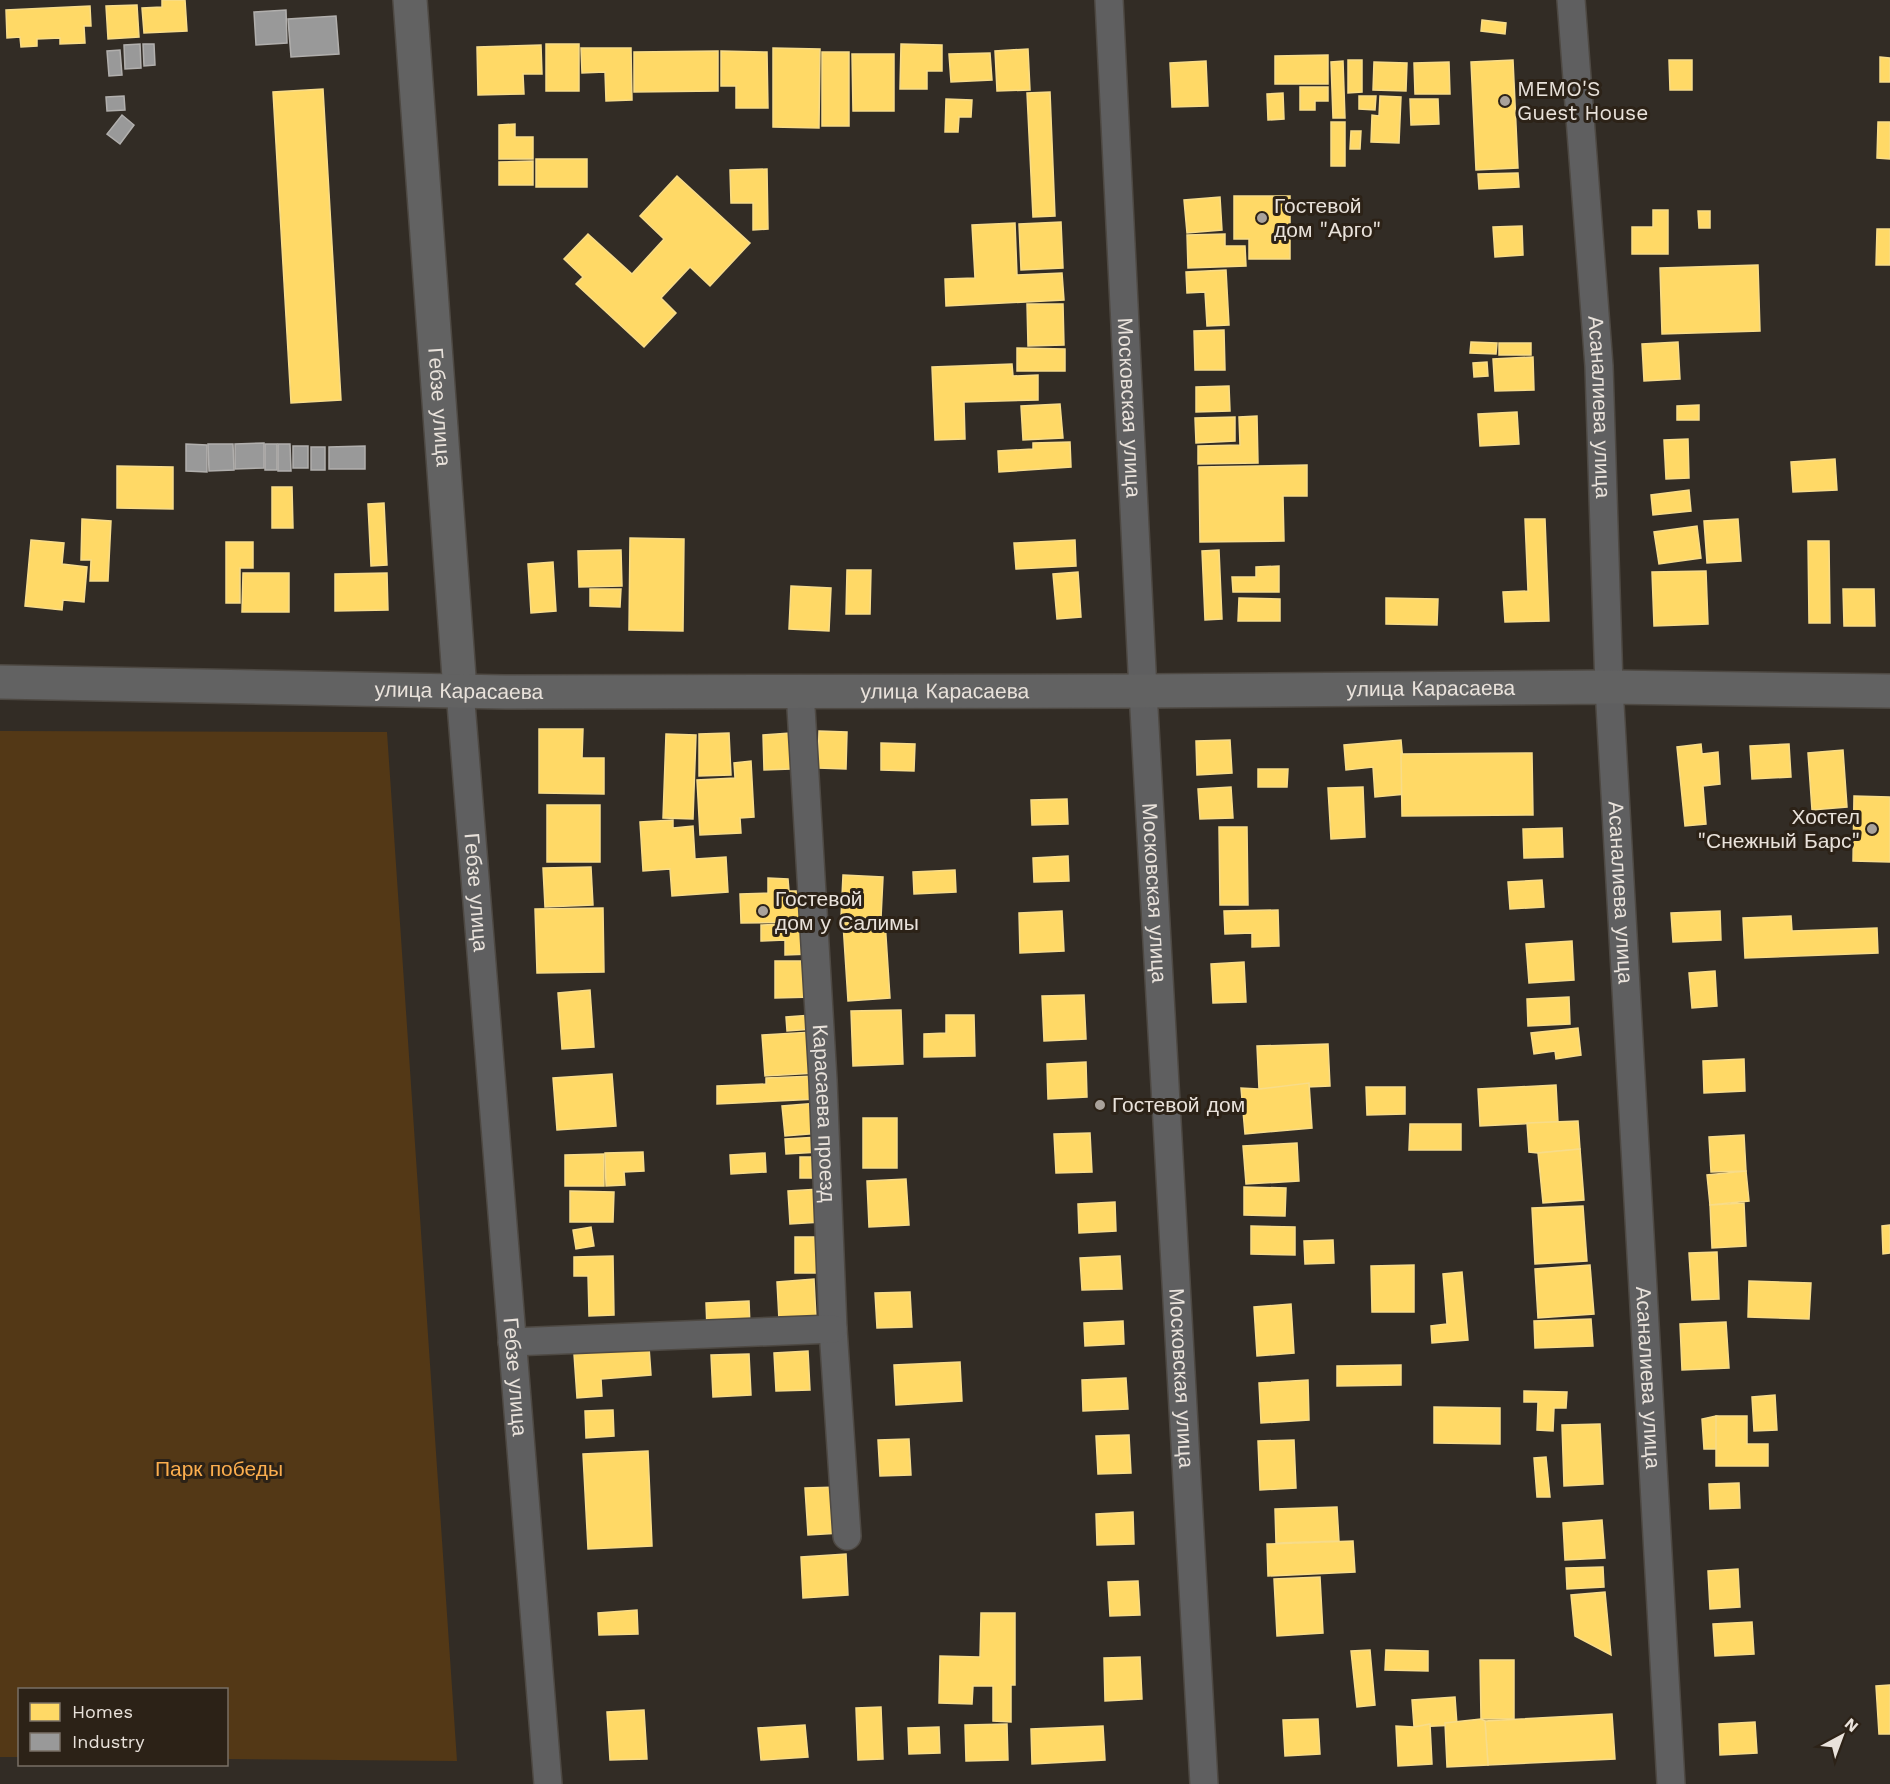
<svg xmlns="http://www.w3.org/2000/svg" width="1890" height="1784" font-family="'Work Sans',sans-serif">
  <rect width="100%" height="100%" fill="#322c25"/>
  <polygon fill="#533816" points="0,731 387,732 457,1761 227,1759 226,1690 20,1690 19,1757 0,1757"/>
  <g fill="#ffd966" stroke="#f8dc89" stroke-width="1.5">
    <polygon points="162,0 185,0 187,31 144,33 142,8 162,7"/>
    <polygon points="137,5 139,37 108,39 106,6"/>
    <polygon points="90,6 91,26 84,26 85,43 60,44 60,38 37,39 37,46 21,47 20,37 7,38 6,10"/>
    <polygon points="1482,20 1506,23 1505,34 1481,31"/>
    <rect x="546" y="44" width="33" height="47"/>
    <polygon points="901,44 942,45 942,71 927,71 927,89 900,89"/>
    <polygon points="541,45 542,74 523,74 524,94 478,95 477,47"/>
    <polygon points="581,48 631,48 632,100 606,101 605,72 582,73"/>
    <polygon points="773,48 820,49 819,128 773,127"/>
    <polygon points="1028,49 1030,90 997,91 995,51"/>
    <polygon points="718,51 718,91 634,92 634,52"/>
    <polygon points="721,51 767,52 768,108 736,108 736,86 721,86"/>
    <rect x="822" y="52" width="27" height="74"/>
    <polygon points="990,53 992,80 951,82 949,54"/>
    <polygon points="852,54 894,54 894,111 853,111"/>
    <polygon points="1328,55 1328,84 1275,84 1275,56"/>
    <polygon points="1880,57 1890,58 1890,82 1880,82"/>
    <polygon points="1348,60 1362,60 1362,92 1348,93"/>
    <polygon points="1513,60 1518,168 1476,170 1471,62"/>
    <polygon points="1669,60 1692,60 1692,90 1670,90"/>
    <polygon points="1206,61 1208,106 1172,107 1170,63"/>
    <polygon points="1343,61 1345,118 1333,118 1331,62"/>
    <polygon points="1374,62 1407,63 1406,91 1373,90"/>
    <polygon points="1449,62 1450,94 1415,94 1414,63"/>
    <polygon points="1300,87 1328,87 1328,101 1315,101 1315,110 1300,110"/>
    <polygon points="323,89 341,400 291,403 273,92"/>
    <polygon points="1050,92 1055,216 1033,217 1027,93"/>
    <polygon points="1283,93 1284,119 1268,120 1267,94"/>
    <polygon points="1359,96 1376,96 1375,110 1359,109"/>
    <polygon points="1380,96 1401,97 1399,143 1371,142 1372,115 1379,116"/>
    <polygon points="946,99 972,100 971,117 959,117 958,132 945,132"/>
    <polygon points="1410,99 1438,99 1439,124 1411,125"/>
    <rect x="1331" y="122" width="14" height="44"/>
    <polygon points="1878,122 1890,122 1890,159 1877,158"/>
    <polygon points="515,124 515,137 533,137 533,159 499,159 499,125"/>
    <polygon points="1351,131 1361,131 1360,149 1350,149"/>
    <rect x="536" y="159" width="51" height="28"/>
    <polygon points="533,161 533,185 499,185 499,162"/>
    <polygon points="767,169 768,229 753,230 753,203 731,203 730,170"/>
    <polygon points="1518,173 1519,187 1479,189 1478,174"/>
    <polygon points="677,176 750,243 710,286 690,267 661,298 676,313 644,347 576,284 583,277 564,259 588,234 632,274 664,239 640,216"/>
    <polygon points="1234,196 1290,196 1290,259 1249,259 1249,239 1234,239"/>
    <polygon points="1220,197 1222,230 1187,233 1184,200"/>
    <polygon points="1653,210 1668,210 1668,254 1632,254 1632,227 1653,227"/>
    <polygon points="1698,211 1710,211 1710,228 1699,228"/>
    <polygon points="1061,222 1063,268 1021,270 1019,224"/>
    <polygon points="1015,223 1017,275 1062,273 1064,300 946,306 945,279 975,278 972,225"/>
    <polygon points="1522,226 1523,255 1495,257 1493,227"/>
    <polygon points="1877,229 1890,229 1890,265 1876,265"/>
    <polygon points="1225,234 1225,246 1245,246 1246,266 1188,268 1187,235"/>
    <polygon points="1758,265 1760,331 1662,334 1660,268"/>
    <polygon points="1226,270 1229,325 1207,326 1205,292 1187,293 1186,272"/>
    <polygon points="1027,304 1063,304 1064,345 1028,346"/>
    <polygon points="1224,330 1225,370 1195,370 1194,331"/>
    <polygon points="1471,342 1497,343 1496,354 1470,353"/>
    <polygon points="1678,342 1680,379 1644,381 1642,344"/>
    <rect x="1499" y="343" width="32" height="12"/>
    <polygon points="1017,348 1065,349 1065,371 1017,371"/>
    <polygon points="1533,357 1534,390 1495,391 1493,359"/>
    <polygon points="1487,362 1488,376 1474,377 1473,363"/>
    <polygon points="1012,364 1013,376 1038,375 1038,400 964,402 965,439 935,440 932,367"/>
    <polygon points="1229,386 1230,411 1196,412 1196,387"/>
    <polygon points="1060,404 1063,438 1023,440 1021,406"/>
    <polygon points="1699,405 1699,420 1677,420 1677,406"/>
    <polygon points="1517,412 1519,444 1480,446 1478,414"/>
    <polygon points="1257,416 1258,463 1198,464 1198,446 1240,445 1239,417"/>
    <polygon points="1235,417 1235,441 1196,443 1195,418"/>
    <polygon points="1688,439 1689,478 1666,479 1664,440"/>
    <polygon points="1070,442 1071,467 999,472 998,451 1033,449 1033,443"/>
    <polygon points="1835,459 1837,490 1793,492 1791,462"/>
    <polygon points="1307,465 1307,496 1283,496 1284,541 1200,542 1199,467"/>
    <polygon points="117,466 173,467 173,509 117,508"/>
    <polygon points="272,487 292,487 293,528 272,528"/>
    <polygon points="1689,490 1691,511 1653,515 1651,495"/>
    <polygon points="384,503 387,565 371,566 368,504"/>
    <polygon points="82,519 111,521 108,581 90,581 91,560 81,560"/>
    <polygon points="1525,519 1545,519 1549,621 1505,622 1503,592 1528,591"/>
    <polygon points="1738,519 1741,561 1707,563 1704,521"/>
    <polygon points="1697,526 1701,558 1659,564 1654,532"/>
    <polygon points="630,538 684,539 683,631 629,630"/>
    <polygon points="31,540 64,543 62,564 87,567 84,602 63,600 62,610 25,606"/>
    <polygon points="1075,540 1076,566 1016,569 1014,543"/>
    <polygon points="1808,541 1829,541 1830,623 1809,623"/>
    <polygon points="226,542 253,542 253,568 240,568 240,603 226,603"/>
    <polygon points="621,550 622,586 579,587 578,551"/>
    <polygon points="1219,550 1222,619 1205,620 1202,551"/>
    <polygon points="553,562 556,611 531,613 528,564"/>
    <polygon points="1279,566 1279,592 1233,592 1232,577 1256,577 1256,567"/>
    <polygon points="847,570 871,570 870,614 846,614"/>
    <polygon points="1706,571 1708,624 1654,626 1652,572"/>
    <polygon points="1078,572 1081,617 1057,619 1053,574"/>
    <polygon points="243,573 289,573 289,612 242,612"/>
    <polygon points="387,573 388,610 335,611 335,574"/>
    <polygon points="791,586 831,588 829,631 789,629"/>
    <polygon points="590,589 621,589 620,607 590,606"/>
    <polygon points="1843,589 1874,589 1875,626 1844,626"/>
    <polygon points="1239,598 1280,599 1280,621 1238,621"/>
    <polygon points="1386,598 1438,599 1437,625 1386,624"/>
    <polygon points="539,729 583,729 582,758 604,758 604,794 539,793"/>
    <polygon points="819,731 847,732 846,769 818,768"/>
    <polygon points="729,733 731,775 699,776 699,734"/>
    <polygon points="790,733 791,769 764,770 763,735"/>
    <polygon points="666,734 696,735 693,819 663,818"/>
    <polygon points="1230,740 1232,773 1197,775 1196,741"/>
    <polygon points="1401,740 1406,794 1375,797 1373,767 1346,770 1344,745"/>
    <polygon points="881,743 915,744 914,771 881,770"/>
    <polygon points="1701,744 1702,754 1718,752 1720,784 1703,786 1706,824 1685,826 1677,747"/>
    <polygon points="1789,744 1791,777 1752,779 1750,746"/>
    <polygon points="1843,750 1847,807 1812,810 1808,753"/>
    <polygon points="1532,753 1533,815 1402,816 1401,754"/>
    <polygon points="751,761 754,817 740,818 741,833 700,835 697,780 735,778 734,763"/>
    <polygon points="1258,769 1288,769 1287,787 1258,787"/>
    <polygon points="1231,787 1233,818 1200,819 1198,789"/>
    <polygon points="1363,787 1365,837 1331,839 1328,788"/>
    <polygon points="1854,796 1890,797 1890,862 1853,861"/>
    <polygon points="1067,799 1068,824 1032,825 1031,800"/>
    <rect x="547" y="805" width="53" height="57"/>
    <polygon points="673,820 673,828 693,826 695,859 726,857 728,892 672,896 670,869 643,871 640,822"/>
    <polygon points="1219,827 1247,827 1248,905 1220,905"/>
    <polygon points="1562,828 1563,857 1524,858 1523,829"/>
    <polygon points="1068,856 1069,881 1034,882 1033,858"/>
    <polygon points="591,867 593,905 545,907 543,868"/>
    <polygon points="955,870 956,892 914,894 913,872"/>
    <polygon points="843,875 883,877 881,918 841,917"/>
    <polygon points="768,878 788,879 789,891 807,891 808,922 741,923 740,894 768,893"/>
    <polygon points="1542,880 1544,907 1510,909 1508,882"/>
    <polygon points="603,908 604,972 537,973 535,909"/>
    <polygon points="1278,910 1279,946 1252,947 1252,933 1225,934 1224,911"/>
    <polygon points="1062,911 1064,951 1020,953 1019,913"/>
    <polygon points="1720,911 1721,940 1673,942 1671,913"/>
    <polygon points="1791,916 1792,931 1877,928 1878,953 1745,958 1743,918"/>
    <polygon points="885,921 890,998 848,1001 843,923"/>
    <polygon points="810,923 811,954 785,955 785,940 761,941 761,925"/>
    <polygon points="1572,941 1574,980 1529,983 1526,944"/>
    <polygon points="775,961 812,961 813,997 775,998"/>
    <polygon points="1244,962 1246,1002 1213,1003 1211,964"/>
    <polygon points="1715,971 1717,1006 1692,1008 1689,973"/>
    <polygon points="590,990 594,1047 562,1049 558,993"/>
    <polygon points="1084,995 1086,1039 1044,1041 1042,996"/>
    <polygon points="1569,997 1570,1024 1528,1026 1527,999"/>
    <polygon points="901,1010 903,1064 853,1066 851,1011"/>
    <polygon points="812,1015 813,1029 787,1031 786,1017"/>
    <polygon points="946,1015 974,1015 975,1056 924,1057 924,1034 946,1033"/>
    <polygon points="1578,1028 1581,1055 1556,1059 1555,1051 1534,1054 1531,1033"/>
    <polygon points="813,1032 816,1073 765,1076 762,1035"/>
    <polygon points="1328,1044 1330,1086 1259,1089 1257,1046"/>
    <polygon points="1744,1059 1745,1091 1704,1093 1703,1061"/>
    <polygon points="1086,1062 1087,1097 1048,1099 1047,1064"/>
    <polygon points="612,1074 616,1126 557,1130 553,1078"/>
    <polygon points="816,1076 818,1099 717,1104 717,1086 766,1084 766,1078"/>
    <polygon points="1309,1083 1312,1128 1245,1134 1241,1088 1259,1089"/>
    <polygon points="1556,1085 1558,1122 1480,1126 1478,1089"/>
    <polygon points="1366,1087 1405,1087 1405,1114 1367,1115"/>
    <polygon points="818,1103 821,1133 785,1136 782,1106"/>
    <rect x="863" y="1118" width="34" height="50"/>
    <polygon points="1578,1121 1580,1149 1538,1153 1529,1152 1527,1123"/>
    <polygon points="1410,1124 1461,1124 1461,1150 1409,1150"/>
    <polygon points="1090,1133 1092,1172 1056,1173 1054,1134"/>
    <polygon points="1744,1135 1746,1171 1711,1172 1709,1137"/>
    <polygon points="819,1137 820,1152 786,1154 785,1139"/>
    <polygon points="1297,1143 1299,1181 1246,1184 1243,1146"/>
    <polygon points="1580,1149 1584,1200 1543,1203 1538,1153"/>
    <polygon points="643,1152 644,1171 624,1172 625,1185 606,1186 605,1153"/>
    <polygon points="765,1153 766,1172 731,1174 730,1155"/>
    <polygon points="604,1154 604,1186 565,1186 565,1155"/>
    <rect x="800" y="1157" width="19" height="21"/>
    <polygon points="1746,1171 1749,1201 1710,1205 1707,1175"/>
    <polygon points="906,1179 909,1225 869,1227 867,1181"/>
    <polygon points="1244,1187 1286,1188 1285,1216 1244,1215"/>
    <polygon points="820,1189 822,1222 790,1224 788,1191"/>
    <polygon points="570,1191 614,1192 613,1222 570,1222"/>
    <polygon points="1115,1202 1116,1231 1079,1233 1078,1204"/>
    <polygon points="1744,1203 1746,1246 1712,1248 1710,1205"/>
    <polygon points="1583,1206 1587,1261 1535,1264 1532,1208"/>
    <polygon points="1890,1225 1890,1253 1883,1254 1882,1226"/>
    <polygon points="1251,1226 1295,1227 1295,1255 1251,1254"/>
    <polygon points="591,1227 594,1246 576,1249 573,1230"/>
    <rect x="795" y="1237" width="29" height="36"/>
    <polygon points="1333,1240 1334,1263 1305,1264 1304,1241"/>
    <polygon points="1717,1252 1719,1299 1692,1300 1689,1253"/>
    <polygon points="613,1256 614,1315 589,1316 588,1276 574,1276 574,1257"/>
    <polygon points="1120,1256 1122,1289 1082,1290 1080,1258"/>
    <polygon points="1414,1265 1414,1312 1372,1312 1371,1266"/>
    <polygon points="1590,1265 1594,1314 1538,1318 1535,1269"/>
    <polygon points="1462,1272 1468,1340 1432,1343 1431,1326 1447,1324 1443,1274"/>
    <polygon points="814,1279 816,1318 779,1320 777,1282"/>
    <polygon points="1749,1281 1811,1283 1809,1319 1748,1317"/>
    <polygon points="910,1292 912,1327 877,1328 875,1293"/>
    <polygon points="749,1301 750,1327 707,1329 706,1303"/>
    <polygon points="1291,1304 1294,1353 1257,1356 1254,1307"/>
    <polygon points="1591,1319 1593,1346 1535,1348 1534,1321"/>
    <polygon points="1123,1321 1124,1344 1085,1346 1084,1323"/>
    <polygon points="1726,1322 1729,1368 1682,1370 1680,1324"/>
    <polygon points="649,1347 651,1375 601,1379 602,1396 577,1398 574,1354"/>
    <polygon points="808,1351 810,1390 776,1391 774,1353"/>
    <polygon points="749,1354 751,1395 713,1397 711,1355"/>
    <polygon points="960,1362 962,1401 896,1405 894,1365"/>
    <polygon points="1401,1365 1401,1385 1337,1386 1337,1366"/>
    <polygon points="1126,1378 1128,1409 1083,1411 1082,1380"/>
    <polygon points="1308,1380 1309,1420 1261,1423 1259,1383"/>
    <polygon points="1524,1391 1567,1392 1566,1408 1554,1408 1553,1431 1537,1430 1538,1402 1524,1402"/>
    <polygon points="1775,1395 1777,1430 1754,1431 1752,1397"/>
    <polygon points="1434,1407 1500,1408 1500,1444 1434,1443"/>
    <polygon points="613,1410 614,1436 586,1438 585,1411"/>
    <polygon points="1716,1416 1724,1418 1726,1449 1704,1449 1702,1419"/>
    <polygon points="1716,1416 1747,1416 1747,1444 1768,1444 1768,1466 1716,1466"/>
    <polygon points="1600,1424 1603,1484 1564,1486 1562,1425"/>
    <polygon points="1129,1435 1131,1473 1098,1474 1096,1436"/>
    <polygon points="909,1439 911,1475 880,1476 878,1440"/>
    <polygon points="1294,1440 1296,1488 1260,1490 1258,1441"/>
    <polygon points="648,1451 652,1546 588,1549 583,1454"/>
    <polygon points="1546,1457 1550,1497 1537,1497 1534,1458"/>
    <polygon points="1739,1483 1740,1508 1710,1509 1709,1484"/>
    <polygon points="839,1487 841,1533 808,1535 805,1488"/>
    <polygon points="1337,1507 1339,1541 1276,1543 1275,1509"/>
    <polygon points="1133,1512 1134,1544 1097,1545 1096,1514"/>
    <polygon points="1602,1520 1605,1558 1565,1560 1563,1523"/>
    <polygon points="1353,1541 1355,1572 1268,1576 1267,1544"/>
    <polygon points="846,1554 848,1595 803,1598 801,1557"/>
    <polygon points="1603,1567 1604,1587 1567,1589 1566,1568"/>
    <polygon points="1738,1569 1740,1607 1710,1609 1708,1571"/>
    <polygon points="1320,1577 1323,1633 1277,1636 1274,1579"/>
    <polygon points="1138,1581 1140,1615 1110,1616 1108,1582"/>
    <polygon points="1605,1592 1611,1655 1575,1636 1571,1595"/>
    <polygon points="637,1610 638,1634 599,1635 598,1613"/>
    <polygon points="981,1613 1015,1613 1015,1685 1011,1685 1011,1722 993,1721 993,1686 973,1686 972,1704 939,1703 940,1656 980,1657"/>
    <polygon points="1752,1622 1754,1654 1715,1656 1713,1624"/>
    <polygon points="1370,1650 1375,1705 1357,1707 1351,1651"/>
    <polygon points="1386,1650 1428,1651 1428,1671 1385,1670"/>
    <polygon points="1140,1657 1142,1699 1105,1701 1104,1658"/>
    <polygon points="1480,1660 1514,1660 1514,1719 1481,1719"/>
    <polygon points="1890,1685 1890,1734 1879,1734 1876,1686"/>
    <polygon points="1455,1697 1457,1725 1414,1727 1412,1700"/>
    <polygon points="881,1707 883,1759 858,1760 856,1708"/>
    <polygon points="644,1710 647,1759 610,1760 607,1712"/>
    <polygon points="1612,1714 1615,1759 1488,1765 1485,1721"/>
    <polygon points="1318,1719 1320,1754 1285,1756 1283,1720"/>
    <polygon points="1481,1719 1485,1721 1488,1765 1447,1767 1445,1723"/>
    <polygon points="1755,1722 1757,1753 1720,1755 1719,1724"/>
    <polygon points="1007,1724 1008,1760 966,1761 965,1725"/>
    <polygon points="1430,1724 1432,1764 1398,1766 1396,1726 1414,1727"/>
    <polygon points="805,1725 808,1757 761,1760 758,1728"/>
    <polygon points="1103,1726 1105,1760 1032,1764 1031,1729"/>
    <polygon points="939,1727 940,1753 909,1754 908,1728"/>
  </g>
  <g fill="#999" stroke="#b1afad" stroke-width="1.5">
    <polygon points="286,10 287,43 256,45 254,12"/>
    <polygon points="336,16 339,54 291,57 288,19"/>
    <polygon points="140,44 141,68 125,69 124,45"/>
    <polygon points="143,44 154,44 155,65 144,66"/>
    <polygon points="120,50 122,75 109,76 107,51"/>
    <polygon points="124,96 125,110 107,111 106,97"/>
    <polygon points="122,115 134,125 120,144 107,134"/>
    <polygon points="264,443 264,468 235,469 235,444"/>
    <polygon points="186,444 207,445 207,472 186,471"/>
    <polygon points="208,444 233,444 234,470 209,471"/>
    <rect x="265" y="444" width="12" height="26"/>
    <polygon points="278,444 290,444 291,471 278,471"/>
    <rect x="293" y="446" width="15" height="22"/>
    <polygon points="365,446 365,469 329,469 329,447"/>
    <rect x="311" y="447" width="14" height="23"/>
  </g>
  <g fill="none" stroke-linecap="round" stroke-linejoin="round">
    <g stroke="#4e4943" stroke-width="30">
      <g id="minor">
        <path id="s1" d="M1109 0 1143 691 1204 1784"/>
        <path id="s2" d="M1571 0 1599 366 1609 687 1671 1784"/>
        <path id="s3" d="M460 691 548 1784"/>
        <path id="s4" d="M800 691 823 1080 833 1329 847 1536"/>
        <polyline points="512,1342 833,1329"/>
      </g>
    </g>
    <g stroke="#4e4943" stroke-width="36">
      <g id="secondary">
        <path id="s5" d="M410 0 460 691"/>
        <path id="s6" d="M0 682 505 692 1143 691 1609 687 1890 691"/>
      </g>
    </g>
    <use href="#minor" stroke="#5f5f60" stroke-width="27"/>
    <use href="#secondary" stroke="#626262" stroke-width="33"/>
  </g>
  <g fill="#a9a29b" stroke="#2c2217" stroke-width="2">
    <circle cx="1505" cy="101" r="6"/>
    <circle cx="1262" cy="218" r="6"/>
    <circle cx="1872" cy="829" r="6"/>
    <circle cx="763" cy="911" r="6"/>
    <circle cx="1100" cy="1105" r="6"/>
  </g>
  <g text-anchor="middle" stroke-width="6" stroke-linejoin="round" paint-order="stroke">
    <g font-size="21" fill="#e9e2db" stroke="#2c2217" text-anchor="start">
      <text x="1517" y="96">MEMO'S<tspan x="1517" dy="24">Guest House</tspan></text>
      <text x="1274" y="213">Гостевой<tspan x="1274" dy="24">дом "Арго"</tspan></text>
      <text x="1860" y="824" text-anchor="end">Хостел<tspan x="1860" dy="24">"Снежный Барс"</tspan></text>
      <text x="775" y="906">Гостевой<tspan x="775" dy="24">дом у Салимы</tspan></text>
      <text x="1112" y="1112">Гостевой дом</text>
    </g>
    <g font-size="21" fill="#e9e2db" stroke="#2c2217">
      <text dy="7" stroke="none"><textPath href="#s2" startOffset="408">Асаналиева улица</textPath></text>
      <text dy="7" stroke="none"><textPath href="#s1" startOffset="408">Московская улица</textPath></text>
      <text dy="7" stroke="none"><textPath href="#s5" startOffset="408">Гебзе улица</textPath></text>
      <text dy="7" stroke="none"><textPath href="#s6" startOffset="1431">улица Карасаева</textPath></text>
      <text dy="7" stroke="none"><textPath href="#s6" startOffset="459">улица Карасаева</textPath></text>
      <text dy="7" stroke="none"><textPath href="#s6" startOffset="945">улица Карасаева</textPath></text>
      <text dy="7" stroke="none"><textPath href="#s3" startOffset="202">Гебзе улица</textPath></text>
      <text dy="7" stroke="none"><textPath href="#s1" startOffset="894">Московская улица</textPath></text>
      <text dy="7" stroke="none"><textPath href="#s2" startOffset="894">Асаналиева улица</textPath></text>
      <text dy="7" stroke="none"><textPath href="#s4" startOffset="423">Карасаева проезд</textPath></text>
      <text dy="7" stroke="none"><textPath href="#s3" startOffset="688">Гебзе улица</textPath></text>
      <text dy="7" stroke="none"><textPath href="#s1" startOffset="1380">Московская улица</textPath></text>
      <text dy="7" stroke="none"><textPath href="#s2" startOffset="1380">Асаналиева улица</textPath></text>
    </g>
    <g font-size="21" fill="#fcae4e" stroke="#2c2217">
      <text x="219" y="1476">Парк победы</text>
    </g>
  </g>
  <rect x="18" y="1688" width="210" height="78" fill="#2c2217" stroke="#786f65" stroke-width="1.5"/>
  <rect x="30" y="1703" width="30" height="18" fill="#ffd966" stroke="#786f65" stroke-width="1.5"/>
  <text x="72" y="1718" font-size="18" fill="#e9e2db">Homes</text>
  <rect x="30" y="1733" width="30" height="18" fill="#999999" stroke="#786f65" stroke-width="1.5"/>
  <text x="72" y="1748" font-size="18" fill="#e9e2db">Industry</text>
  <g transform="translate(1842 1736) rotate(41)" stroke="#2c2217" stroke-width="4.5" paint-order="stroke">
  <path d="M0-4.5L10 22L0 15L-10 22Z" fill="#e9e2db"/>
  <text y="-9" font-size="16" font-weight="bold" text-anchor="middle" fill="#e9e2db">N</text>
  </g>
</svg>
